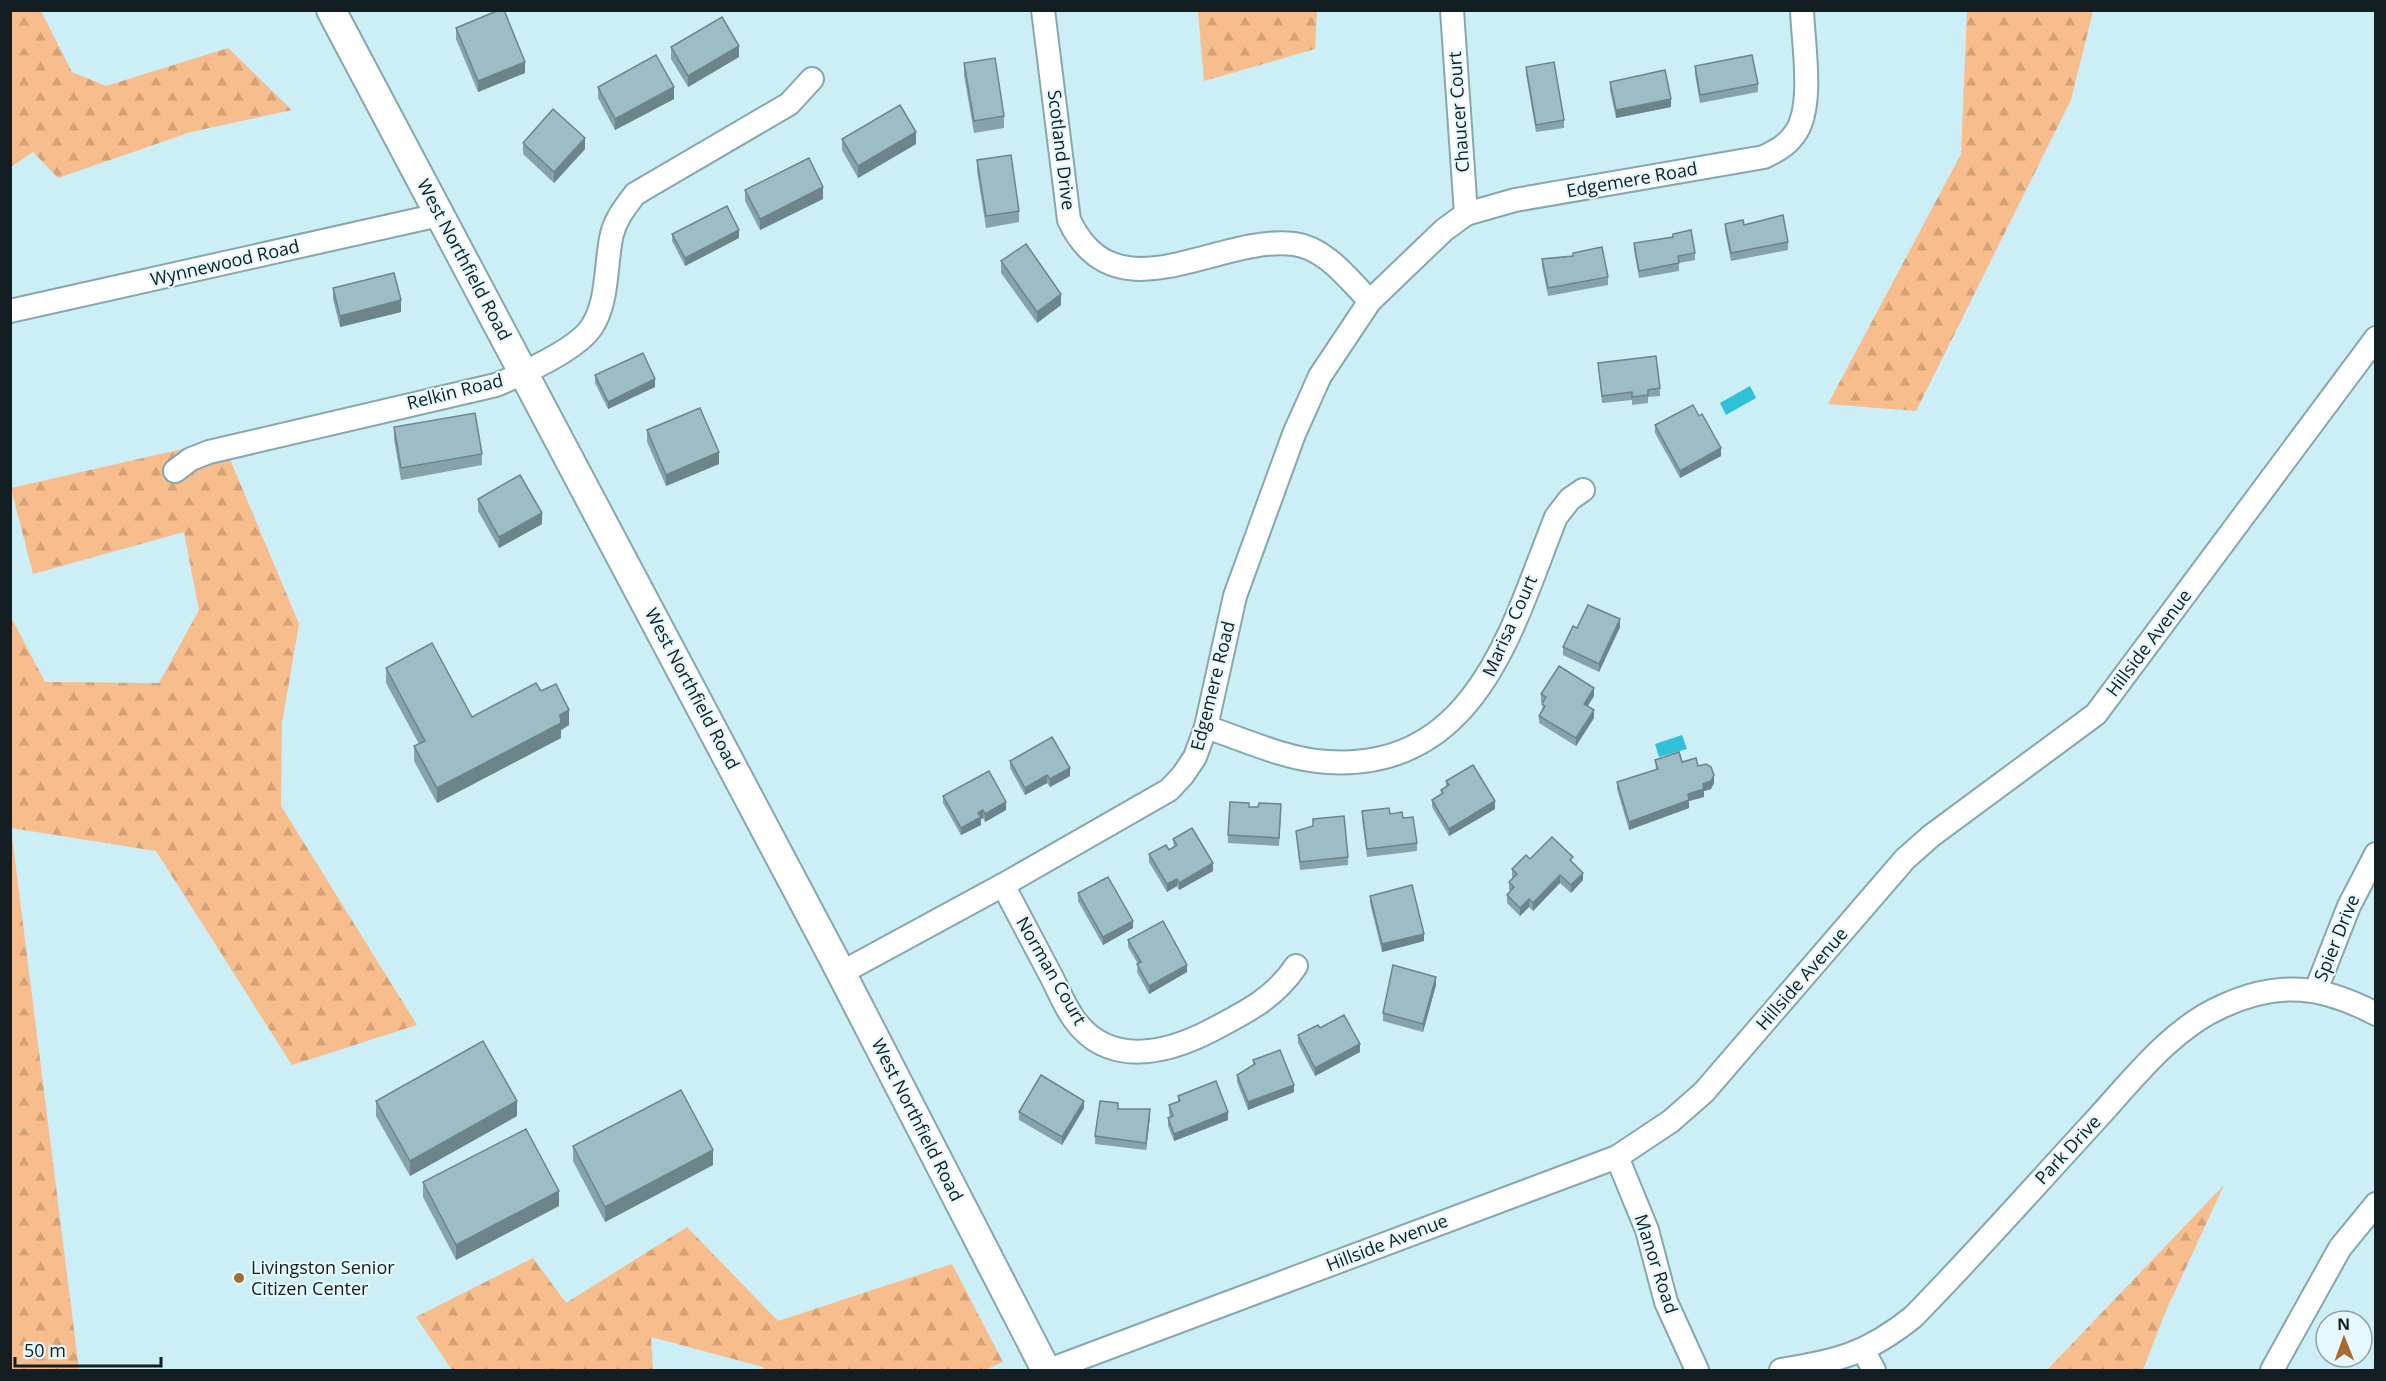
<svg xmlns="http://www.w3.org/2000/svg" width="2386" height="1381" font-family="'Open Sans',sans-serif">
  <defs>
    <pattern id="forest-firs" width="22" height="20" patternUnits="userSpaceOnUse" patternTransform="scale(1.5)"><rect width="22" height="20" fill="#f7bd8c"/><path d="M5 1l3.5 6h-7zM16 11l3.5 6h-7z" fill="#d3a278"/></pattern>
  </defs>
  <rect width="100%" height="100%" fill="#cceef6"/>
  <g fill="url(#forest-firs)">
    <polygon points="11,10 41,11 72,72 106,86 228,48 292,110 191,132 58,178 33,152 11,167"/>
    <polygon points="1198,11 1317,11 1315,49 1204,81"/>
    <polygon points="1967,11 2093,11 2071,100 1916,411 1828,404 1961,154"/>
    <polygon points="222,440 299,624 282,723 281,806 417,1025 292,1065 156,851 11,828 79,1370 11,1370 10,615 45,682 159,683 199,610 184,532 33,574 11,488"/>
    <polygon points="2224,1185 2165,1313 2143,1370 2047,1370"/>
    <polygon points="687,1227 778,1321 952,1264 1003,1362 985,1370 764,1370 763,1367 651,1337 653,1370 452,1370 416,1317 533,1258 566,1303"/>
  </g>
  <g fill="#2fc0da">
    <polygon points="1750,386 1756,398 1726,415 1720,403"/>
    <polygon points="1682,735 1687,749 1659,757 1655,744"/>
  </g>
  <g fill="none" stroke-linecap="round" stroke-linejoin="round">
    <g stroke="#87a7af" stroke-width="26">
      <g id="minor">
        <path d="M1043 10 1069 220C1116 320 1218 234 1294 244 1326 248 1349 280 1370 301"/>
        <polyline points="1452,10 1466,214"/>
        <polyline points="10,311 439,215"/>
        <path d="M175 471 191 459 209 452 496 385C520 375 576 350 591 328 609 302 605 263 612 234 616 218 626 206 635 194L789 104 812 79"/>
        <path d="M1206 727C1245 740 1287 760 1328 762 1477 771 1512 627 1556 517L1570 499 1583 490"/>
        <path d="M1003 885C1019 915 1035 945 1050 974 1058 989 1064 1005 1074 1019 1108 1067 1165 1054 1210 1031 1244 1013 1274 999 1296 966"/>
        <path d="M841 973 1003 885 1169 790 1183 775 1195 757 1206 727 1235 596 1294 434 1320 376 1370 301 1444 230 1466 214 1515 200 1764 157C1776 151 1786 146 1794 135 1815 109 1803 43 1802 10"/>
        <polyline points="2316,990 2349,906 2376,854"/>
        <polyline points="1617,1157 1647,1230 1666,1302 1697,1370"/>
        <polyline points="1863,1350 1874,1370"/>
        <polyline points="1049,1370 1617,1157 1671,1121 1704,1092 1905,859 1931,836 2096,714 2376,338"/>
        <path d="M1781 1370C1837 1361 1867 1354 1913 1317 1975 1254 2033 1188 2092 1124 2131 1082 2170 1029 2223 1006 2280 980 2323 986 2376 1014"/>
        <polyline points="2272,1370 2340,1248 2376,1204"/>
      </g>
    </g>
    <g stroke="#87a7af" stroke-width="32">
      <polyline id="major" points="331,10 833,957 1046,1370"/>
    </g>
    <use href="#minor" stroke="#fff" stroke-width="22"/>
    <use href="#major" stroke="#fff" stroke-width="28"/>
  </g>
  <g fill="#86a3a9">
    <polygon points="456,28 525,73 478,92 456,39"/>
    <polygon points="671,47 739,57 688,87 671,59"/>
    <polygon points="964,63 1004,116 1004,128 974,133 964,75"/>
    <polygon points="1695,66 1758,84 1758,92 1700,103 1695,74"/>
    <polygon points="1526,67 1564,120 1564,128 1536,132 1526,74"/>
    <polygon points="1610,82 1671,107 1616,118 1610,90"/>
    <polygon points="598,87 674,99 615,130 598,98"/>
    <polygon points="842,139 916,144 858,178 842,150"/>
    <polygon points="523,143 585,149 554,183 523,154"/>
    <polygon points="977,160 1019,211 1019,222 986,228 977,171"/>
    <polygon points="745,190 823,199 760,230 745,201"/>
    <polygon points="1725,224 1744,225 1788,242 1788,250 1731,261 1725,231"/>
    <polygon points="672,234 739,238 685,266 672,241"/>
    <polygon points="1673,234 1695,253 1695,260 1679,263 1679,271 1639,278 1634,250 1634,243 1673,238"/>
    <polygon points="1573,253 1608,277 1608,285 1548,296 1542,266 1542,259 1573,256"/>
    <polygon points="1001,261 1061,305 1037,323 1001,273"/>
    <polygon points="333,288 401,312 340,327 333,299"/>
    <polygon points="1598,363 1660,388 1660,396 1648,397 1648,403 1632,405 1632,400 1602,403"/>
    <polygon points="595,375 655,387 608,409 595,383"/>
    <polygon points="1699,416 1721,456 1680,478 1655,433 1655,425"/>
    <polygon points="394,427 482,454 482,465 401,480 394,439"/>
    <polygon points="647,430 719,464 666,486 647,442"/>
    <polygon points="478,499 542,524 499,548 478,511"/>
    <polygon points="1620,627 1599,672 1563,655 1563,647 1577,628"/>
    <polygon points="386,668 472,717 541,691 569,725 561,730 561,738 437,803 414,761 414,746 419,744 386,683"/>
    <polygon points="1541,694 1594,696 1587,706 1594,718 1576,746 1539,723 1539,716 1542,712 1543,703 1541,702"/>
    <polygon points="1655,760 1682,762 1698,766 1714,783 1711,789 1704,791 1704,797 1689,801 1689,808 1629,830 1617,789 1617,782 1656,770"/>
    <polygon points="1010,761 1070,776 1050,787 1047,783 1025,795 1010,768"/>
    <polygon points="1446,781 1495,809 1449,836 1432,807 1432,800 1441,794 1441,790 1446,786"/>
    <polygon points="943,796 1006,810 985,822 983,818 981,819 981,825 961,835 943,803"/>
    <polygon points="1249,807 1258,807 1281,812 1279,846 1228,843 1228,835"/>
    <polygon points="1362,811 1390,814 1403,818 1417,843 1417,851 1367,857 1362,819"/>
    <polygon points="1313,819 1348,857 1348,865 1300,870 1296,831 1313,826"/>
    <polygon points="1173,839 1213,871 1179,890 1177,886 1167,892 1149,862 1149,854 1169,850 1174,847"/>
    <polygon points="1530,859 1573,863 1583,880 1571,893 1560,883 1533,911 1529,907 1520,916 1507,903 1507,895 1511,891 1509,890 1509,882 1513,878 1512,877 1512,869"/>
    <polygon points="1078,893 1133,928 1103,945 1078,901"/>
    <polygon points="1370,896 1424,941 1382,952 1370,903"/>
    <polygon points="1128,940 1187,972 1149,994 1137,972 1138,964 1128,947"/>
    <polygon points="1436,985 1423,1032 1383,1021 1383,1013"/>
    <polygon points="1320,1028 1360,1052 1315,1076 1298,1043 1298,1035"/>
    <polygon points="1253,1060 1294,1092 1248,1110 1237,1082 1237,1075 1253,1065"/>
    <polygon points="1178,1096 1228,1120 1174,1141 1168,1126 1168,1118 1170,1117 1169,1113 1169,1105 1178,1102"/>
    <polygon points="376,1101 517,1116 410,1176 376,1116"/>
    <polygon points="1084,1108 1062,1145 1019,1120 1019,1112"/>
    <polygon points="1118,1109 1150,1117 1146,1150 1095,1144 1095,1136"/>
    <polygon points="573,1146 713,1165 605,1222 573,1161"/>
    <polygon points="423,1182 559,1206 456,1260 423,1197"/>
  </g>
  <g fill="#6d848a">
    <polygon points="739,46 739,57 688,87 688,76"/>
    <polygon points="525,62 525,73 478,92 478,81"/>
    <polygon points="674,87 674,99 615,130 615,119"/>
    <polygon points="1671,99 1671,107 1616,118 1616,110"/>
    <polygon points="916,132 916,144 858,178 858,166"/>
    <polygon points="585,138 585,149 554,183 554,172"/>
    <polygon points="823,187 823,199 760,230 760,219"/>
    <polygon points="739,230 739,238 685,266 685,258"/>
    <polygon points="1061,294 1061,305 1037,323 1037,312"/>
    <polygon points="401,300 401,312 340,327 340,316"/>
    <polygon points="655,379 655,387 608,409 608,402"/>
    <polygon points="1721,448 1721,456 1680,478 1680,471"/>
    <polygon points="719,452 719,464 666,486 666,475"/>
    <polygon points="542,513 542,524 499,548 499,537"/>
    <polygon points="1620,619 1620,627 1599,672 1599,664"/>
    <polygon points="1594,688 1594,696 1584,712 1584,704"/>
    <polygon points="569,710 569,725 561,730 561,738 437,803 437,788"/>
    <polygon points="1594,710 1594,718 1576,746 1576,738"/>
    <polygon points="1070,768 1070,776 1050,787 1050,779"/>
    <polygon points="1047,775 1047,783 1025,795 1025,788"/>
    <polygon points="1714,775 1714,783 1711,789 1704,791 1704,797 1689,801 1689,808 1629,830 1629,822 1688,794"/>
    <polygon points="1495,801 1495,809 1449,836 1449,829"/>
    <polygon points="1006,802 1006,810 985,822 985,814"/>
    <polygon points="983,810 983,818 981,819 981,825 961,835 961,828"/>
    <polygon points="1213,863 1213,871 1179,890 1179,883"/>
    <polygon points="1583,873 1583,880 1571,893 1571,885"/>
    <polygon points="1560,875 1560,883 1533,911 1533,903"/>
    <polygon points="1177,879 1177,886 1167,892 1167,884"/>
    <polygon points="1529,899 1529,907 1520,916 1520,908"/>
    <polygon points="1133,921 1133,928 1103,945 1103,937"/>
    <polygon points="1424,934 1424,941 1382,952 1382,944"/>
    <polygon points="1187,965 1187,972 1149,994 1149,986"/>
    <polygon points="1436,977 1436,985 1423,1032 1423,1024"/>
    <polygon points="1360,1044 1360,1052 1315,1076 1315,1068"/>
    <polygon points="1294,1085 1294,1092 1248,1110 1248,1102"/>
    <polygon points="517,1101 517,1116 410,1176 410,1161"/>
    <polygon points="1084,1101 1084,1108 1062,1145 1062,1137"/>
    <polygon points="1150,1109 1150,1117 1146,1150 1146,1143"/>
    <polygon points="1228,1112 1228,1120 1174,1141 1174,1134"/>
    <polygon points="713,1150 713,1165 605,1222 605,1207"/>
    <polygon points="559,1191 559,1206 456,1260 456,1245"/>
  </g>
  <g fill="#9cbdc5" stroke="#6d848a" stroke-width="1.5">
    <polygon points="499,10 504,10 525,62 478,81 456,28"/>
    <polygon points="722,17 739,46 688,76 671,47"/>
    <polygon points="656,55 674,87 615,119 598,87"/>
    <polygon points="1752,55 1758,84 1700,95 1695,66"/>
    <polygon points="995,58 1004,116 974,121 964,63"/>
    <polygon points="1554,62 1564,120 1536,125 1526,67"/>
    <polygon points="1665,70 1671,99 1616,110 1610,82"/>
    <polygon points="900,105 916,132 858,166 842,139"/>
    <polygon points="553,109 585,138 554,172 523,143"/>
    <polygon points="1011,155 1019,211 986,216 977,160"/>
    <polygon points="809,158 823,187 760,219 745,190"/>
    <polygon points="727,206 739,230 685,258 672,234"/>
    <polygon points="1783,215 1788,242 1731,253 1725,224 1743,220 1744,225"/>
    <polygon points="1691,230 1695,253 1678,256 1679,263 1639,271 1634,243 1673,237 1673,234"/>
    <polygon points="1026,244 1061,294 1037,312 1001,261"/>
    <polygon points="1602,247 1608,277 1548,288 1542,259 1573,256 1573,253"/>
    <polygon points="394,273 401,300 340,316 333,288"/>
    <polygon points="643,353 655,379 608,402 595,375"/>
    <polygon points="1656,356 1660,388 1648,390 1648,395 1632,397 1632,392 1602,396 1598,363"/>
    <polygon points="1693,405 1699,416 1702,414 1721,448 1680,471 1655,425"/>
    <polygon points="700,408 719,452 666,475 647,430"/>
    <polygon points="475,413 482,454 401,468 394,427"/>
    <polygon points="520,475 542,513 499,537 478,499"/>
    <polygon points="1588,605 1620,619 1599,664 1563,647 1573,626 1577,628"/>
    <polygon points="432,643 472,717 536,683 541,691 556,684 569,710 560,715 561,723 437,788 414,746 425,741 386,668"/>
    <polygon points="1559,666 1594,688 1584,704 1594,710 1576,738 1539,716 1545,706 1542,704 1546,697 1541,694"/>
    <polygon points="1052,737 1070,768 1050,779 1047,775 1025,788 1010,761"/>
    <polygon points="1679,752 1682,762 1696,758 1698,766 1706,764 1711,767 1714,775 1711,781 1703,784 1704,789 1688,794 1689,800 1629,822 1617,782 1658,769 1655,760"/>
    <polygon points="1473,765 1495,801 1449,829 1432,800 1443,793 1441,790 1449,785 1446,781"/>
    <polygon points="989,771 1006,802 985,814 983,810 978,813 981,817 961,828 943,796"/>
    <polygon points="1230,802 1249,803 1249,807 1258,807 1259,803 1281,804 1279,838 1228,835"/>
    <polygon points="1389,808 1390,814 1402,812 1403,818 1413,817 1417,843 1367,849 1362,811"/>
    <polygon points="1344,816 1348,857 1300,862 1296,831 1313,826 1313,819"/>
    <polygon points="1192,828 1213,863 1179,883 1177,879 1167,884 1149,854 1166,845 1169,850 1177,845 1173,839"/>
    <polygon points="1552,837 1573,857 1570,860 1583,873 1571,885 1560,875 1533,903 1529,899 1520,908 1507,895 1514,887 1509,882 1517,874 1512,869 1526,855 1530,859"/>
    <polygon points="1108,877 1133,921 1103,937 1078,893"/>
    <polygon points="1412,885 1424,934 1382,944 1370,896"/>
    <polygon points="1163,921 1187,965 1149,986 1137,964 1141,962 1128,940"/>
    <polygon points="1393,965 1436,977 1423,1024 1383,1013"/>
    <polygon points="1344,1015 1360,1044 1315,1068 1298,1035 1318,1025 1320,1028"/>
    <polygon points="483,1041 517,1101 410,1161 376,1101"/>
    <polygon points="1280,1050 1294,1085 1248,1102 1237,1075 1255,1064 1253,1060"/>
    <polygon points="1041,1075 1084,1101 1062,1137 1019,1112"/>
    <polygon points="1216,1081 1228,1112 1174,1134 1168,1118 1173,1116 1169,1105 1180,1101 1178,1096"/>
    <polygon points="681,1090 713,1150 605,1207 573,1146"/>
    <polygon points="1100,1101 1118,1103 1118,1109 1150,1109 1146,1143 1095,1136"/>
    <polygon points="526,1129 559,1191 456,1245 423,1182"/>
  </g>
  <circle fill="#a86a2f" stroke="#e4f8fd" stroke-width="2" cx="239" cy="1278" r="6"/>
  <g text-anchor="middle" stroke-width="4.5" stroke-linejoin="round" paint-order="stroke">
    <g font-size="18" fill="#121e21" stroke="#e4f8fd">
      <text transform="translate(1459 112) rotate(-94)" y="6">Chaucer Court</text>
      <text transform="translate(1061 150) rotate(83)" y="6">Scotland Drive</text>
      <text transform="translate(1632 180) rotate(-10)" y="6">Edgemere Road</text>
      <text transform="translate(464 260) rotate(62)" y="6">West Northfield Road</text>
      <text transform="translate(225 263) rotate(-13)" y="6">Wynnewood Road</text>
      <text transform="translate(455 392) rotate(-14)" y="6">Relkin Road</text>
      <text transform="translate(1510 626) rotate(-66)" y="6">Marisa Court</text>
      <text transform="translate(2149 643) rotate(-53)" y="6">Hillside Avenue</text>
      <text transform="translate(1213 686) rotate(-76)" y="6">Edgemere Road</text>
      <text transform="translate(692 689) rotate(62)" y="6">West Northfield Road</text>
      <text transform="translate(2337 938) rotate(-68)" y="6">Spier Drive</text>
      <text transform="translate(1051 971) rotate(60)" y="6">Norman Court</text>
      <text transform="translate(1802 979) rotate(-49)" y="6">Hillside Avenue</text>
      <text transform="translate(917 1120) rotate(63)" y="6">West Northfield Road</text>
      <text transform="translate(2068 1150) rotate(-47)" y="6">Park Drive</text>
      <text transform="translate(1387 1243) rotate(-21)" y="6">Hillside Avenue</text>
      <text transform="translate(1656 1264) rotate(72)" y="6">Manor Road</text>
    </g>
    <g font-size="18" fill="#121e21" stroke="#e4f8fd" text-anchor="start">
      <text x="251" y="1274">Livingston Senior<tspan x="251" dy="21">Citizen Center</tspan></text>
    </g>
  </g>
  <rect width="2386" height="1381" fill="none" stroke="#121e21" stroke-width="24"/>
  <g transform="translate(2344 1339) rotate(359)"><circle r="28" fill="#e4f8fd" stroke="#90a1a5" stroke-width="1.5"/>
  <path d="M0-4.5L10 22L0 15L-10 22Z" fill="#a86a2f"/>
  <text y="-9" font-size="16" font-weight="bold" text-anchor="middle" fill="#121e21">N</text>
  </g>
  <path d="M15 1357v9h146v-9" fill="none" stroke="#121e21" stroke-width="3"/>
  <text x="24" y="1357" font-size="18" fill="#121e21" stroke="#e4f8fd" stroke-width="4.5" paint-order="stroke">50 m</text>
</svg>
